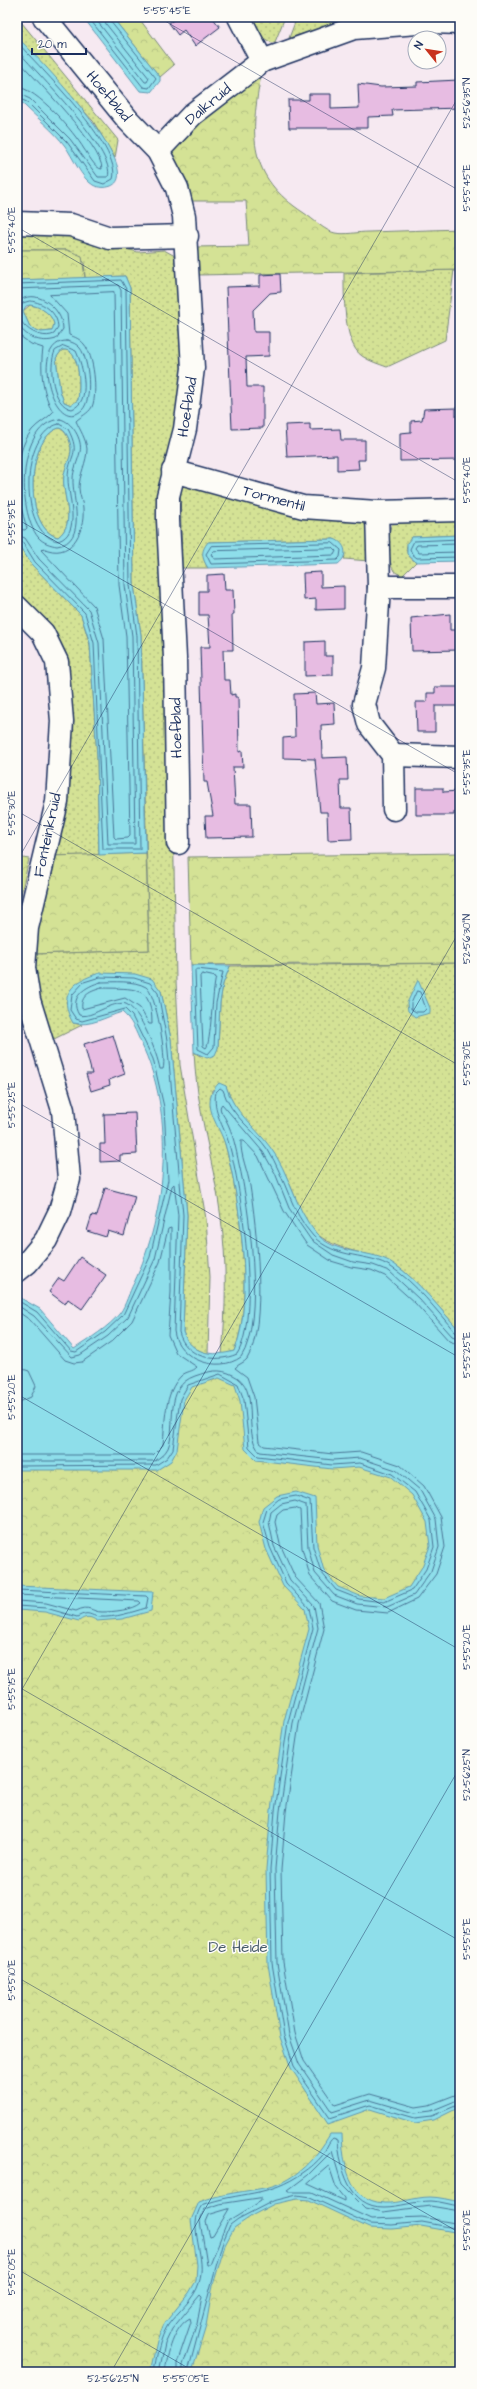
<svg xmlns="http://www.w3.org/2000/svg" width="477" height="2389" font-family="'Architects Daughter',sans-serif">
  <defs>
    <pattern id="grass-dots" width="8" height="8" patternUnits="userSpaceOnUse"><rect width="8" height="8" fill="#d4e295"/><path d="M2 2h.1M6 6h.1" fill="none" stroke="#b5c283" stroke-width="1.8" stroke-linecap="round"/></pattern>
    <pattern id="forest-crowns" width="20" height="18" patternUnits="userSpaceOnUse"><rect width="20" height="18" fill="#d4e295"/><path d="M2 6a3 3 0 1 1 6 0M12 15a3 3 0 1 1 6 0" fill="none" stroke="#b5c283"/></pattern>
  </defs>
  <rect width="100%" height="100%" fill="#f6e9f1"/>
  <filter id="ink" filterUnits="userSpaceOnUse"><feTurbulence type="fractalNoise" baseFrequency=".025" numOctaves="2"/><feDisplacementMap in="SourceGraphic" scale="8" xChannelSelector="R" yChannelSelector="G"/><feConvolveMatrix kernelMatrix="1 2 1 2 8 2 1 2 1" color-interpolation-filters="sRGB"/></filter>
  <g filter="url(#ink)">
    <g fill="url(#grass-dots)" stroke="#78887a">
      <polygon points="17,17 118,140 115,158 93,121 17,37"/>
      <polygon points="250,17 285,17 275,42 272,43 260,36"/>
      <polygon points="297,17 335,17 333,25 289,38"/>
      <path d="M17 230 74 236 138 252 164 250 175 256 182 379 167 464 176 981 180 1065 206 1219 210 1277 208 1354C195 1349 188 1346 183 1332L187 1215 171 1039 161 991 73 1023 82 1025 48 1042 40 1017 33 954 149 950 141 635 134 585 130 288 125 276 85 278 84 262 67 250H17Z"/>
      <path d="M454 270 445 340 387 367C379 364 369 361 362 356 343 343 344 293 344 273Z"/>
      <path d="M30 305C40 306 52 314 54 324L52 331 41 332 30 327 23 311Z"/>
      <path d="M62 350C81 347 80 387 78 400L71 405 64 402 60 391 56 358Z"/>
      <path d="M59 428C66 430 71 442 71 448 72 457 65 466 64 475 61 496 78 522 58 537 24 530 25 438 59 428Z"/>
      <path d="M180 485 301 512 362 521 368 529 369 561 344 559 345 556 334 539 209 542C201 551 202 558 208 568H182Z"/>
      <path d="M460 514V535L412 537C404 546 404 555 416 562L402 576C400 574 396 573 394 571 387 562 387 530 393 521Z"/>
      <polygon points="18,544 32,565 81,615 90,645 97,757 99,855 52,856 66,704 27,602 17,595"/>
      <path d="M460 963V1331C445 1315 410 1271 391 1263 365 1250 344 1254 318 1235 300 1221 294 1187 282 1169 265 1141 235 1118 226 1086L212 1090C208 1116 219 1121 225 1144 239 1193 255 1305 234 1351L222 1355C226 1309 227 1263 221 1218 214 1162 196 1108 194 1052L200 1056 218 1048 220 1003 223 984 230 966Z"/>
    </g>
    <g fill="url(#forest-crowns)" stroke="#78887a">
      <polygon points="112,17 138,17 174,65 160,77"/>
      <path d="M261 75C250 136 247 176 304 213 313 219 325 231 335 233 345 235 358 232 369 232 399 231 430 230 460 229V270L197 275 196 247 249 246 246 201H190L180 168 171 152 176 139Z"/>
      <polygon points="17,250 67,250 82,256 85,278 17,280"/>
      <polygon points="146,853 149,950 33,954 52,856"/>
      <polygon points="460,853 460,963 191,965 188,857"/>
      <polygon points="17,857 29,859 17,912"/>
      <polygon points="178,1361 364,1396 460,1521 460,2372 17,2372 17,1428"/>
    </g>
    <g fill="#8edeea" stroke="#6098b2" fill-rule="evenodd">
      <polygon points="83,17 112,17 160,77 160,81 151,92 140,91"/>
      <path d="M17 37C32 51 149 171 111 186 106 188 98 188 93 185 81 178 73 157 65 146 54 131 37 118 24 105L17 101Z"/>
      <path d="M125 276 130 288 134 585 141 635 146 853 99 855 97 757 90 643 81 615 32 565 18 544 17 280ZM30 305C40 306 52 314 54 324L52 331 41 332 30 327 23 311 26 306ZM62 350C81 347 80 387 78 400L71 405 64 402 60 391 56 358ZM59 428C66 429 71 442 71 448 72 457 65 466 64 475 61 496 78 522 58 537 24 530 25 438 59 428Z"/>
      <polygon points="460,535 460,561 416,562 407,554 407,543 412,537"/>
      <path d="M334 539C346 543 349 556 338 564L208 568C202 558 200 552 208 542Z"/>
      <polygon points="191,965 230,966 223,984 220,1003 218,1048 215,1055 207,1058 194,1052"/>
      <path d="M100 973 135 974 152 979 161 991 171 1039 187 1215 183 1332C191 1354 213 1357 234 1351 255 1306 239 1192 225 1144 221 1131 211 1118 210 1104 210 1095 213 1089 219 1083L226 1086C234 1113 254 1125 270 1147 290 1173 294 1207 316 1233 337 1257 371 1248 394 1264 419 1281 440 1309 460 1331V2107L434 2120 415 2123 370 2109 328 2124 291 2068 280 2037 268 1964 266 1869 271 1810 284 1721 309 1629 305 1609 283 1586 266 1549 259 1522 263 1507 277 1496 296 1492 315 1498 317 1545 324 1571 338 1587 360 1596 384 1598 409 1587 422 1567 430 1546 427 1522 412 1495 391 1477 359 1467 332 1469 256 1460 245 1449 240 1401 235 1385 219 1378 192 1387 184 1400 177 1450 171 1461 157 1470H17V1388L21 1386 17 1379V1296L40 1309 74 1349C89 1339 109 1327 120 1313 126 1305 129 1292 134 1283 167 1212 176 1115 141 1043 136 1032 132 1020 122 1012 105 1017 91 1027 73 1023 57 995 72 981 100 973Z"/>
      <polygon points="418,980 430,1008 430,1013 415,1017 408,1011 407,1003"/>
      <path d="M17 1586 153 1592 151 1611 122 1619 97 1621C90 1616 86 1616 79 1621L45 1612 17 1610Z"/>
      <path d="M330 2134H342C343 2162 348 2201 384 2203 399 2204 414 2197 430 2197 439 2197 450 2200 460 2202V2233L421 2226 392 2229 369 2228 309 2200 297 2199 274 2204 253 2215 234 2228 225 2245 213 2285 206 2326 192 2372H150L157 2341 164 2324 189 2293 196 2281 197 2265 191 2220 199 2202C222 2193 245 2192 269 2187 296 2180 317 2157 330 2134Z"/>
    </g>
    <g fill="none" stroke-linecap="round" stroke-linejoin="round">
      <g stroke="#497596" stroke-width="1">
        <polyline points="88,17 143,87 149,88 156,78 110,21 109,17"/>
        <polyline points="94,17 145,82 147,82 149,78 106,24 104,17"/>
        <path d="M17 42C39 67 123 148 113 179L104 184 95 181 67 142 27 102 17 98"/>
        <path d="M17 50C35 71 117 152 108 177H98L70 139 30 99 17 93"/>
        <path d="M17 59C34 78 103 147 102 169 95 169 88 154 84 149 74 132 37 88 17 87"/>
        <polyline points="17,284 121,280 126,289 130,585 137,636 140,849 103,849 94,643 85,613 35,562 22,541 17,540"/>
        <polyline points="17,289 118,285 121,290 125,585 132,636 135,844 108,844 99,643 89,610 39,559 25,538 17,535"/>
        <path d="M114 292 119 585 126 636 130 836 128 838 116 839 114 837 104 639 94 606 41 550 43 548C70 561 85 533 83 509 83 502 79 495 79 488 79 475 87 462 87 449 86 439 80 430 76 421 81 416 88 414 92 407 98 393 94 355 84 344 80 339 75 337 69 335L67 314 50 295Z"/>
        <path d="M30 301C44 302 58 313 58 328L54 334C38 342 7 319 23 303Z"/>
        <path d="M17 303C34 285 63 308 63 329L56 339C40 344 25 337 17 323"/>
        <path d="M17 334 31 344 43 348C40 369 42 393 53 412 47 419 38 423 32 430 11 457 17 498 27 528L25 530 17 529"/>
        <path d="M67 341C72 342 77 344 80 348 89 359 93 400 82 410 53 437 28 340 67 341Z"/>
        <path d="M64 346 76 351C83 366 92 402 72 409 52 406 48 366 55 351Z"/>
        <path d="M60 419C72 421 83 440 80 452 78 461 73 470 73 479 72 497 88 542 57 546 51 545 43 543 38 537 17 511 17 423 60 419Z"/>
        <path d="M59 424 68 429C82 456 68 454 68 479 68 496 82 534 58 541 18 534 20 432 59 424Z"/>
        <polyline points="460,539 414,541 410,549 412,554 417,558 460,557"/>
        <polygon points="333,543 341,550 340,557 337,560 211,564 206,554 211,546"/>
        <polyline points="460,544 417,545 415,548 419,553 460,552"/>
        <polygon points="333,548 336,551 334,555 214,559 211,554 214,551"/>
        <polygon points="197,969 223,972 216,1003 214,1047 208,1054 198,1049 195,971"/>
        <path d="M202 974 216 977C212 991 211 1044 206 1048L203 1046 200 977Z"/>
        <path d="M101 982C114 982 134 980 146 987 156 993 167 1058 163 1069H160C157 1053 141 1011 126 1004 121 1002 113 1005 108 1007 99 1010 88 1018 79 1015 68 997 86 986 101 982Z"/>
        <path d="M102 988C134 989 152 984 152 1024H149L140 1008 125 998 82 1009C80 995 91 991 102 988Z"/>
        <polygon points="417,991 420,992 426,1009 423,1012 416,1012 411,1009 411,1004"/>
        <path d="M17 1300 37 1312 71 1351 76 1352 105 1332 123 1315 150 1257 168 1180 164 1107 153 1059 132 1016 125 1009 82 1021 76 1019 70 1010 72 995 84 982 100 977 134 978 150 983 158 993 167 1040 183 1215 179 1332C185 1357 215 1364 237 1354 261 1317 241 1187 229 1144 224 1125 212 1112 216 1092L220 1088 223 1090C231 1117 253 1128 268 1150 285 1177 291 1212 313 1236 336 1260 369 1252 391 1267 415 1282 437 1311 455 1332L460 1334"/>
        <path d="M17 1305 34 1316 72 1357 80 1355 108 1336 128 1317 155 1259 172 1186 174 1184 178 1215 174 1331C177 1359 218 1374 241 1357 265 1322 249 1205 239 1164 236 1149 233 1133 226 1120 224 1115 217 1109 222 1104L263 1152 275 1173 289 1208 311 1240 333 1255 353 1262 373 1265 389 1271 419 1299 452 1336 460 1339"/>
        <path d="M17 1311 30 1320 65 1360 74 1363 82 1362 112 1341 132 1321 160 1262 168 1229 171 1228V1292L168 1335 176 1353 197 1367C193 1372 186 1371 181 1376 164 1393 165 1423 163 1445L153 1455H17"/>
        <path d="M460 1345 449 1341 415 1303 385 1276 371 1270 351 1267 331 1261 307 1245 284 1211 258 1156 244 1141H241C240 1155 248 1171 250 1186 256 1224 268 1326 247 1359 244 1363 238 1364 235 1368L247 1377 254 1397 259 1442 264 1446 333 1454 361 1452 400 1465 424 1486 441 1517 445 1547 436 1574 417 1599 388 1613 356 1610 332 1601 310 1576 302 1548 300 1510 295 1508 283 1510 277 1515 275 1522 280 1544 295 1577 319 1603 324 1629 299 1724 286 1812 281 1870 283 1962 295 2033 304 2061 335 2105 370 2094 416 2107 429 2105 460 2093"/>
        <polyline points="17,1367 29,1371 36,1386 31,1397 17,1403"/>
        <path d="M17 1461H155C160 1457 165 1454 168 1448 177 1426 163 1387 195 1376 210 1371 219 1368 233 1375 262 1388 241 1433 260 1452L333 1460 360 1458 396 1470 420 1490 436 1519 439 1547 431 1571 414 1595 387 1607 357 1604 334 1595 315 1573 308 1547 306 1505 295 1501 281 1504 271 1512 269 1522 274 1546 290 1580 314 1606 318 1628 293 1723 280 1811 275 1869 277 1963 289 2035 299 2064 332 2112 370 2100 415 2113 431 2111 460 2099"/>
        <polyline points="17,1466 156,1465 167,1458 173,1449 180,1399 188,1385 220,1374 238,1384 244,1400 249,1447 258,1456 332,1465 360,1463 392,1474 415,1492 431,1520 434,1547 426,1569 412,1590 384,1602 359,1599 336,1590 321,1572 313,1547 310,1501 296,1496 279,1499 267,1509 263,1522 270,1547 286,1583 309,1608 313,1628 288,1722 275,1811 270,1869 272,1963 284,2036 294,2066 330,2118 370,2105 415,2118 432,2116 460,2104"/>
        <path d="M17 1590 146 1596 148 1598 146 1608C132 1612 115 1618 100 1617 89 1616 90 1610 77 1617L46 1608 17 1606"/>
        <path d="M17 1595 139 1601 141 1603C134 1610 112 1612 102 1612 91 1612 90 1604 76 1611L46 1603 17 1601"/>
        <polygon points="329,2166 336,2187 345,2198 345,2201 308,2184"/>
        <polygon points="261,2198 261,2201 227,2222 210,2265 207,2265 200,2221 205,2209 220,2204"/>
        <polygon points="229,2209 213,2236 210,2237 206,2222 209,2215"/>
        <polyline points="460,2211 430,2206 383,2212 365,2208 342,2185 332,2151 308,2175 288,2190 289,2192 312,2192 371,2219 422,2217 460,2224"/>
        <path d="M154 2372C156 2357 160 2338 168 2325 178 2311 194 2300 199 2283 208 2258 186 2227 202 2205 240 2191 268 2198 304 2172 310 2168 317 2162 322 2156 326 2150 328 2142 333 2138L338 2140C340 2167 349 2208 384 2207 400 2207 415 2201 430 2201 440 2201 450 2205 460 2206"/>
        <polyline points="159,2372 165,2344 172,2329 200,2295 202,2297 197,2324 183,2365 183,2372"/>
        <path d="M165 2372C167 2355 174 2326 190 2318L191 2322 177 2363V2372"/>
        <polyline points="188,2372 222,2244 230,2225 238,2219 273,2201 297,2195 310,2197 369,2224 392,2225 422,2222 460,2229"/>
      </g>
    </g>
    <g fill="#e7bce2" stroke="#1b2f5e">
      <polygon points="174,17 212,17 220,27 195,46 184,30 178,35 169,23 175,19"/>
      <polygon points="459,80 460,108 392,110 393,116 368,117 368,128 289,128 288,100 309,100 309,94 331,94 331,109 359,108 358,84 381,87 417,86 417,82"/>
      <polygon points="280,274 281,292 270,293 253,310 254,332 269,332 269,356 246,357 247,387 263,387 263,428 232,429 226,287 260,286 260,275"/>
      <polygon points="456,408 456,416 460,416 460,460 400,461 400,433 411,432 411,421 422,420 424,409"/>
      <polygon points="310,424 310,430 340,429 341,440 365,440 365,460 358,460 359,469 337,470 337,455 287,457 285,425"/>
      <polygon points="321,572 321,587 344,586 344,609 316,610 316,599 304,600 303,573"/>
      <polygon points="224,574 225,590 233,590 234,614 232,614 233,650 223,650 224,680 230,680 231,695 235,694 235,697 238,697 239,752 242,751 243,767 233,767 235,804 251,804 252,837 206,838 205,816 213,816 207,782 204,782 200,647 210,647 208,615 199,615 199,591 207,591 207,575"/>
      <polygon points="450,614 450,630 459,630 459,650 412,651 411,618"/>
      <polygon points="325,641 325,656 333,656 333,675 305,676 305,642"/>
      <polygon points="435,687 460,687 460,706 435,706 435,732 417,732 416,702 427,702 427,693 435,693"/>
      <polygon points="315,693 316,704 334,703 335,724 321,725 322,758 347,757 348,780 340,780 341,808 351,808 352,839 328,840 327,812 320,812 315,759 283,758 283,738 295,737 294,694"/>
      <polygon points="416,788 443,788 443,792 460,791 460,811 454,812 454,815 416,815"/>
      <polygon points="113,1035 125,1074 109,1080 110,1085 91,1091 86,1074 92,1074 84,1044"/>
      <polygon points="135,1113 137,1154 120,1155 120,1161 100,1162 100,1144 105,1144 104,1114"/>
      <polygon points="105,1188 135,1196 124,1236 108,1231 106,1237 87,1231 92,1215 97,1216"/>
      <polygon points="80,1257 106,1275 82,1309 68,1299 65,1304 49,1292 59,1278 64,1281"/>
    </g>
    <g fill="none" stroke-linecap="round" stroke-linejoin="round">
      <g stroke="#1b2f5e" stroke-width="25">
        <g id="minor">
          <polyline points="44,17 128,120 158,151 177,188 184,216 193,368 185,429 168,496 168,520 175,658 178,843"/>
          <polyline points="239,17 262,61"/>
          <polyline points="158,151 193,114 262,61 354,28 430,22 460,23"/>
          <polyline points="17,223 71,225 110,238 187,236"/>
          <polyline points="173,471 303,507 377,512 460,510"/>
          <polyline points="377,512 379,587 374,668 364,704 369,724 393,755 394,809"/>
          <polyline points="379,587 460,587"/>
          <polyline points="17,607 43,633 57,662 62,721 57,802 27,928 24,968 29,1000 63,1110 69,1179 60,1211 46,1240 27,1263 17,1271"/>
          <polyline points="393,755 460,757"/>
        </g>
      </g>
      <use href="#minor" stroke="#fdfcf7" stroke-width="22"/>
    </g>
  </g>
  <path fill="none" stroke="#1b2f5e" stroke-width="1" stroke-opacity="0.45" d="M158 17 460 191M17 25 22 17M17 227 460 483M17 519 460 775M17 811 460 1066M17 861 460 94M17 1102 460 1358M17 1394 460 1650M17 1686 460 1941M17 1698 460 930M17 1977 460 2233M17 2269 195 2372M111 2372 460 1767"/>
  <g text-anchor="middle" stroke-width="3" stroke-linejoin="round" paint-order="stroke">
    <g font-size="15" fill="#1b2f5e" stroke="#fdfcf7">
      <text transform="translate(109 96) rotate(50)" y="5">Hoefblad</text>
      <text transform="translate(208 104) rotate(-40)" y="5">Dalkruid</text>
      <text transform="translate(187 407) rotate(-81)" y="5">Hoefblad</text>
      <text transform="translate(274 498) rotate(15)" y="5">Tormentil</text>
      <text transform="translate(176 728) rotate(-91)" y="5">Hoefblad</text>
      <text transform="translate(47 835) rotate(-78)" y="5">Fonteinkruid</text>
    </g>
    <g font-size="15" fill="#495c6c" stroke="#fdfcf7">
      <text x="238" y="1952">De Heide</text>
    </g>
  </g>
  <rect width="477" height="2389" fill="none" stroke="#fdfcf7" stroke-width="44"/>
  <g transform="translate(427 50) rotate(300)"><circle r="19" fill="#fdfcf7" stroke="#a3aaba"/>
  <path d="M0-3L7 15L0 10L-7 15Z" fill="#c8321e"/>
  <text y="-6" font-size="11" font-weight="bold" text-anchor="middle" fill="#1b2f5e">N</text>
  </g>
  <path d="M32 48v6h54v-6" fill="none" stroke="#1b2f5e" stroke-width="2"/>
  <text x="38" y="48" font-size="12" fill="#1b2f5e" stroke="#fdfcf7" stroke-width="3" paint-order="stroke">20 m</text>
  <rect x="22" y="22" width="433" height="2345" fill="none" stroke="#1b2f5e" stroke-width="1.5"/>
  <g font-size="10" text-anchor="middle" fill="#1b2f5e">
    <text x="167" y="14">5°55'45"E</text>
    <text transform="translate(466 103) rotate(-90)" y="4">52°56'35"N</text>
    <text transform="translate(466 188) rotate(-90)" y="4">5°55'45"E</text>
    <text transform="translate(11 230) rotate(-90)" y="4">5°55'40"E</text>
    <text transform="translate(466 480) rotate(-90)" y="4">5°55'40"E</text>
    <text transform="translate(11 522) rotate(-90)" y="4">5°55'35"E</text>
    <text transform="translate(466 772) rotate(-90)" y="4">5°55'35"E</text>
    <text transform="translate(11 813) rotate(-90)" y="4">5°55'30"E</text>
    <text transform="translate(466 939) rotate(-90)" y="4">52°56'30"N</text>
    <text transform="translate(466 1063) rotate(-90)" y="4">5°55'30"E</text>
    <text transform="translate(11 1105) rotate(-90)" y="4">5°55'25"E</text>
    <text transform="translate(466 1355) rotate(-90)" y="4">5°55'25"E</text>
    <text transform="translate(11 1397) rotate(-90)" y="4">5°55'20"E</text>
    <text transform="translate(466 1647) rotate(-90)" y="4">5°55'20"E</text>
    <text transform="translate(11 1689) rotate(-90)" y="4">5°55'15"E</text>
    <text transform="translate(466 1775) rotate(-90)" y="4">52°56'25"N</text>
    <text transform="translate(466 1939) rotate(-90)" y="4">5°55'15"E</text>
    <text transform="translate(11 1980) rotate(-90)" y="4">5°55'10"E</text>
    <text transform="translate(466 2230) rotate(-90)" y="4">5°55'10"E</text>
    <text transform="translate(11 2272) rotate(-90)" y="4">5°55'05"E</text>
    <text x="113" y="2382">52°56'25"N</text>
    <text x="186" y="2382">5°55'05"E</text>
  </g>
</svg>
